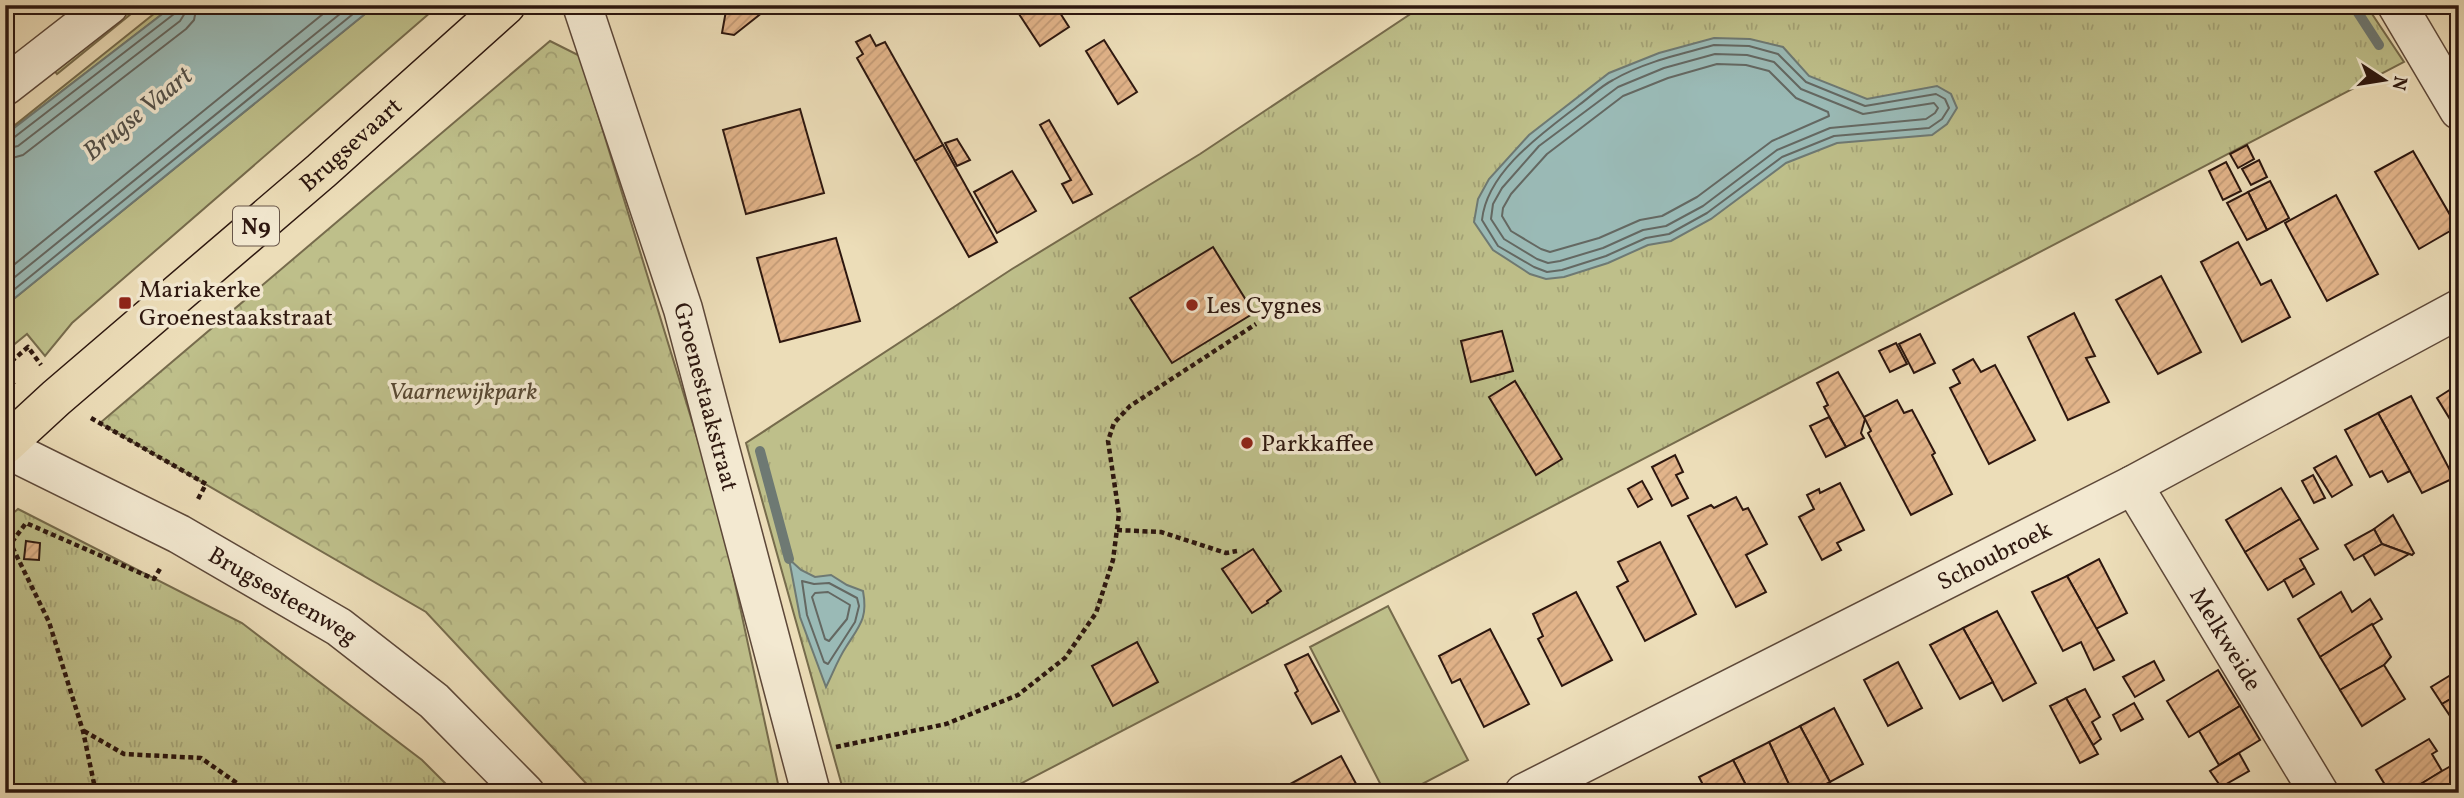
<svg xmlns="http://www.w3.org/2000/svg" width="2464" height="798" font-family="Vollkorn,serif">
  <defs>
    <pattern id="forest-crowns" width="20" height="18" patternUnits="userSpaceOnUse" patternTransform="scale(1.75)"><rect width="20" height="18" fill="#bebf8a"/><path d="M2 6a3 3 0 1 1 6 0M12 15a3 3 0 1 1 6 0" fill="none" stroke="#a4a376"/></pattern>
    <pattern id="park-tufts" width="24" height="20" patternUnits="userSpaceOnUse" patternTransform="scale(1.75)"><rect width="24" height="20" fill="#bebf8a"/><path d="M3 7l-1-3M5 7V3M7 7l1-3M15 17l-1-3M17 17v-4M19 17l1-3" fill="none" stroke="#a4a376"/></pattern>
    <pattern id="building-hatch" width="6" height="6" patternUnits="userSpaceOnUse" patternTransform="scale(1.75)"><rect width="6" height="6" fill="#e2b48a"/><path d="M-1 1l2-2M0 6l6-6M5 7l2-2" fill="none" stroke="#c29a76"/></pattern>
  </defs>
  <rect width="100%" height="100%" fill="#ecddb8"/>
  <filter id="stains"><feTurbulence type="fractalNoise" baseFrequency=".00286" numOctaves="4"/><feColorMatrix values="0 0 0 0 .2 0 0 0 0 .09 0 0 0 0 .02 0 0 0 .5 -.17"/></filter>
  <radialGradient id="worn" r=".72"><stop offset=".6" stop-color="#630" stop-opacity="0"/><stop offset="1" stop-color="#630" stop-opacity=".3"/></radialGradient>
  <g fill="#bebf8a" stroke="#766b4c" stroke-width="2">
    <polygon points="131,5 142,5 57,74 53,69"/>
    <polygon points="165,5 174,5 5,135 5,133"/>
    <polygon points="376,5 439,5 72,323 45,356 27,334 5,352 5,306"/>
    <polygon points="1388,606 1468,760 1405,793 1385,793 1310,647"/>
  </g>
  <polygon fill="url(#forest-crowns)" stroke="#766b4c" stroke-width="2" points="550,41 580,56 719,509 780,793 595,793 426,612 100,423"/>
  <g fill="url(#park-tufts)" stroke="#766b4c" stroke-width="2">
    <polygon points="1424,5 2366,5 2404,62 1003,793 844,793 746,443 1012,269 1200,154"/>
    <polygon points="18,509 242,623 422,760 455,793 5,793 5,520"/>
  </g>
  <g fill="#9abab6" stroke="#6e7973" stroke-width="2">
    <polygon points="174,5 376,5 5,306 5,135"/>
    <polygon points="1714,38 1750,39 1783,47 1809,76 1867,99 1937,86 1951,94 1957,108 1947,124 1932,135 1837,143 1786,163 1711,219 1671,241 1648,245 1608,263 1564,277 1546,279 1530,274 1493,250 1474,222 1478,199 1489,179 1529,135 1609,73 1659,53"/>
    <path d="M789 559 801 570 815 577 831 575 847 585 863 591C868 618 860 625 846 647 838 659 833 673 826 687L800 617Z"/>
  </g>
  <g fill="none" stroke-linecap="round" stroke-linejoin="round">
    <g stroke="#646862" stroke-width="2">
      <path d="M1714 45 1749 46 1778 54 1806 82 1865 106 1936 94 1945 99 1949 108 1942 119 1929 128 1834 136 1782 157 1707 213 1669 234 1646 238 1606 256 1562 270 1547 272 1534 267 1498 246 1482 220C1487 171 1543 133 1579 105 1590 97 1601 86 1613 80 1644 62 1681 54 1714 45Z"/>
      <polygon points="1715,54 1747,55 1774,62 1801,89 1863,114 1934,103 1938,108 1935,113 1926,119 1830,128 1777,150 1703,206 1666,226 1643,230 1603,248 1560,261 1548,263 1537,259 1504,239 1491,219 1493,204 1502,188 1539,146 1618,87 1664,68"/>
      <polygon points="1717,64 1746,65 1769,71 1796,98 1828,112 1829,116 1772,141 1697,197 1662,216 1640,220 1599,238 1550,252 1541,249 1511,231 1502,216 1503,208 1511,194 1547,154 1623,96 1668,78"/>
      <polyline points="5,140 12,139 174,14 178,5"/>
      <polyline points="5,149 18,146 180,21 185,13 186,5"/>
      <polyline points="5,160 23,155 186,29 194,20 197,5"/>
      <polyline points="5,272 334,5"/>
      <polyline points="5,285 351,5"/>
      <polyline points="5,297 364,5"/>
      <polygon points="802,581 814,584 829,583 857,598 859,606 855,622 828,664 824,662 807,615"/>
      <polygon points="828,592 850,605 847,619 829,641 825,639 812,597 815,593"/>
    </g>
    <g stroke="#6e7973" stroke-width="10">
      <polyline points="2353,5 2379,45"/>
      <polyline points="760,451 789,559"/>
    </g>
  </g>
  <g fill="url(#building-hatch)" stroke="#2d170f" stroke-width="2">
    <polygon points="727,5 772,5 734,35 722,33"/>
    <polygon points="1013,5 1055,5 1069,27 1040,46"/>
    <polygon points="870,35 876,46 885,42 943,145 915,161 857,58 863,54 856,42"/>
    <polygon points="1104,40 1137,92 1118,104 1086,51"/>
    <polygon points="800,109 824,193 746,214 723,130"/>
    <polygon points="1049,120 1092,194 1073,203 1062,184 1071,180 1040,125"/>
    <polygon points="957,139 970,160 957,166 945,143"/>
    <polygon points="943,145 997,242 969,257 915,161"/>
    <polygon points="2247,145 2254,159 2238,168 2230,154"/>
    <polygon points="2413,151 2457,227 2419,249 2375,172"/>
    <polygon points="2259,160 2267,177 2251,185 2242,169"/>
    <polygon points="2226,162 2241,191 2223,200 2209,171"/>
    <polygon points="1012,171 1036,211 997,233 974,192"/>
    <polygon points="2270,181 2289,218 2267,230 2248,192"/>
    <polygon points="2248,192 2267,230 2247,240 2227,203"/>
    <polygon points="2336,195 2378,274 2327,301 2285,223"/>
    <polygon points="836,238 860,321 780,342 757,258"/>
    <polygon points="2238,242 2261,285 2271,280 2290,317 2242,342 2201,262"/>
    <polygon points="1213,247 1254,313 1172,363 1130,298"/>
    <polygon points="2161,276 2201,352 2158,374 2116,300"/>
    <polygon points="2074,313 2095,356 2086,358 2109,402 2068,420 2028,337"/>
    <polygon points="1502,331 1513,371 1471,382 1461,341"/>
    <polygon points="1920,334 1935,363 1914,373 1899,344"/>
    <polygon points="1896,343 1907,364 1890,372 1879,351"/>
    <polygon points="1973,359 1981,372 1995,365 2035,440 1989,464 1950,388 1960,383 1953,370"/>
    <polygon points="1838,372 1865,419 1861,433 1864,438 1846,447 1824,407 1828,405 1817,383"/>
    <polygon points="1515,381 1562,459 1536,475 1489,397"/>
    <polygon points="2459,384 2459,428 2456,429 2437,398"/>
    <polygon points="2411,396 2454,478 2422,493 2378,413"/>
    <polygon points="1897,400 1904,413 1912,410 1935,453 1932,455 1952,494 1911,515 1868,433 1871,431 1864,417"/>
    <polygon points="2378,413 2410,471 2388,482 2382,471 2370,477 2345,430"/>
    <polygon points="1829,417 1846,447 1826,457 1810,426"/>
    <polygon points="1675,455 1683,472 1676,475 1688,498 1672,506 1652,467"/>
    <polygon points="2336,456 2352,485 2332,497 2314,468"/>
    <polygon points="2313,475 2325,498 2314,503 2302,481"/>
    <polygon points="1642,481 1652,499 1638,507 1628,489"/>
    <polygon points="1840,483 1864,530 1837,543 1841,550 1822,560 1799,517 1814,509 1807,495 1819,489 1820,493"/>
    <polygon points="2281,488 2300,519 2245,552 2226,520"/>
    <polygon points="1736,497 1743,510 1748,508 1767,544 1746,555 1766,592 1736,607 1688,516 1711,505 1714,508"/>
    <polygon points="2393,515 2414,553 2412,555 2382,544 2374,529"/>
    <polygon points="2300,519 2318,549 2300,559 2305,568 2268,590 2245,552"/>
    <polygon points="2374,529 2382,544 2354,560 2345,545"/>
    <polygon points="26,541 40,543 39,560 24,559"/>
    <polygon points="1660,542 1696,614 1645,641 1617,587 1628,581 1618,562"/>
    <polygon points="2382,544 2409,554 2375,575 2363,555"/>
    <polygon points="1253,549 1281,591 1267,601 1268,603 1252,613 1222,569"/>
    <polygon points="2099,559 2127,613 2096,629 2067,576"/>
    <polygon points="2305,568 2314,584 2293,597 2284,580"/>
    <polygon points="2067,576 2114,660 2094,670 2081,642 2063,651 2032,592"/>
    <polygon points="1576,592 1612,660 1562,686 1538,639 1543,636 1533,614"/>
    <polygon points="2341,592 2352,612 2370,599 2382,619 2320,657 2298,619"/>
    <polygon points="1997,611 2036,683 2003,701 1963,628"/>
    <polygon points="2372,624 2391,657 2384,665 2340,690 2320,657"/>
    <polygon points="1963,628 1993,682 1960,699 1930,645"/>
    <polygon points="1490,629 1529,704 1484,727 1460,679 1452,683 1439,656"/>
    <polygon points="1137,642 1158,682 1113,706 1092,666"/>
    <polygon points="1308,654 1339,711 1312,724 1295,693 1298,691 1285,665"/>
    <polygon points="2154,661 2164,680 2135,697 2123,677"/>
    <polygon points="1898,662 1922,708 1888,726 1864,680"/>
    <polygon points="2384,665 2405,699 2362,726 2340,690"/>
    <polygon points="2218,670 2240,706 2189,737 2167,701"/>
    <polygon points="2459,670 2459,694 2442,704 2431,687"/>
    <polygon points="2085,689 2100,717 2092,722 2101,739 2093,745 2066,698"/>
    <polygon points="2459,694 2459,715 2452,719 2442,704"/>
    <polygon points="2066,698 2098,754 2080,763 2050,706"/>
    <polygon points="2134,703 2143,719 2121,731 2113,715"/>
    <polygon points="2240,706 2260,740 2219,765 2199,731"/>
    <polygon points="1834,708 1863,764 1830,782 1800,726"/>
    <polygon points="1800,726 1830,782 1810,793 1793,793 1769,742"/>
    <polygon points="2429,739 2437,751 2432,754 2442,771 2406,793 2390,793 2376,770"/>
    <polygon points="1769,742 1793,793 1750,793 1733,760"/>
    <polygon points="2239,753 2249,771 2221,787 2210,771"/>
    <polygon points="1341,756 1361,793 1274,793"/>
    <polygon points="1733,760 1750,793 1707,793 1699,777"/>
    <polygon points="2458,762 2459,793 2406,793 2442,771"/>
    <polygon points="1661,786 1664,793 1648,793"/>
  </g>
  <g fill="none" stroke-linecap="round" stroke-linejoin="round">
    <g stroke="#5d4839" stroke-width="41">
      <g id="minor">
        <polyline points="2397,5 2459,110"/>
        <polyline points="5,86 109,5"/>
        <path id="s1" d="M2133 485 2319 793"/>
        <path id="s2" d="M1524 793 2133 485 2459 309"/>
      </g>
    </g>
    <g stroke="#5d4839" stroke-width="41">
      <g id="tertiary">
        <path id="s3" d="M582 5 683 309 811 793"/>
        <path id="s4" d="M5 448 179 534 339 627 434 701 525 793"/>
      </g>
    </g>
    <g stroke="#2d170f" stroke-width="41">
      <g id="primary">
        <path id="s5" d="M5 445 56 398 321 171 506 5"/>
      </g>
    </g>
    <g stroke="#2d170f" stroke-width="4.5" stroke-dasharray="5 3.5" stroke-linecap="butt">
      <polyline points="5,367 28,347 41,365"/>
      <polyline points="5,375 14,385"/>
      <polyline points="91,418 206,484 197,501"/>
      <polyline points="1117,530 1161,532 1226,553 1237,551"/>
      <polyline points="5,532 49,622 83,731 96,793"/>
      <polyline points="12,542 26,523 154,579 161,567"/>
      <polyline points="84,731 124,754 201,758 251,793"/>
      <polyline points="836,747 946,724 1018,695 1065,658 1096,613 1113,560 1119,514 1108,441 1114,423 1130,406 1256,324"/>
    </g>
    <use href="#minor" stroke="#f3e9d1" stroke-width="38"/>
    <use href="#tertiary" stroke="#f3e9d1" stroke-width="38"/>
    <use href="#primary" stroke="#ecddb8" stroke-width="38"/>
  </g>
  <g fill="#8f2418" stroke="#f3e9d1" stroke-width="2.5">
    <rect x="118" y="296" width="14" height="14" rx="3.5"/>
    <circle cx="1192" cy="305" r="7"/>
    <circle cx="1247" cy="443" r="7"/>
  </g>
  <g text-anchor="middle" stroke-width="7" stroke-linejoin="round" paint-order="stroke">
    <rect fill="#f3e9d1" stroke="#685649" stroke-width="2" x="233" y="206.5" width="46" height="39" rx="5"/>
    <g font-size="23" font-weight="bold" fill="#2d170f">
      <text x="256" y="234">N9</text>
    </g>
    <g font-size="24" fill="#2d170f" stroke="#f3e9d1">
      <text dy="8" stroke="none"><textPath href="#s5" startOffset="458">Brugsevaart</textPath></text>
      <text dy="8" stroke="none"><textPath href="#s3" startOffset="411">Groenestaakstraat</textPath></text>
      <text dy="8" stroke="none"><textPath href="#s2" startOffset="527">Schoubroek</textPath></text>
      <text dy="8" stroke="none"><textPath href="#s4" startOffset="315">Brugsesteenweg</textPath></text>
      <text dy="8" stroke="none"><textPath href="#s1" startOffset="180">Melkweide</textPath></text>
    </g>
    <g font-size="24" fill="#2d170f" stroke="#f3e9d1" text-anchor="start">
      <text x="139" y="297">Mariakerke<tspan x="139" dy="28">Groenestaakstraat</tspan></text>
      <text x="1206" y="313">Les Cygnes</text>
      <text x="1261" y="451">Parkkaffee</text>
    </g>
    <g font-size="24" font-style="italic" fill="#584934" stroke="#f3e9d1">
      <text x="463" y="399">Vaarnewijkpark</text>
    </g>
    <g font-size="26" font-style="italic" fill="#535049" stroke="#f3e9d1">
      <text transform="translate(137 113) rotate(-39)" y="9">Brugse Vaart</text>
    </g>
  </g>
  <rect width="2464" height="798" fill="none" stroke="#ecddb8" stroke-width="28"/>
  <rect x="7" y="7" width="2450" height="784" fill="none" stroke="#2d170f" stroke-width="3.5"/>
  <rect x="14" y="14" width="2436" height="770" fill="none" stroke="#2d170f" stroke-width="2"/>
  <g transform="translate(2384 80) rotate(102)" stroke="#f3e9d1" stroke-width="5" paint-order="stroke">
  <path d="M0-5L12 26L0 18L-12 26Z" fill="#2d170f"/>
  <text y="-10" font-size="19" font-weight="bold" text-anchor="middle" fill="#2d170f">N</text>
  </g>
  <rect width="100%" height="100%" filter="url(#stains)"/>
  <rect width="100%" height="100%" fill="url(#worn)"/>
</svg>
